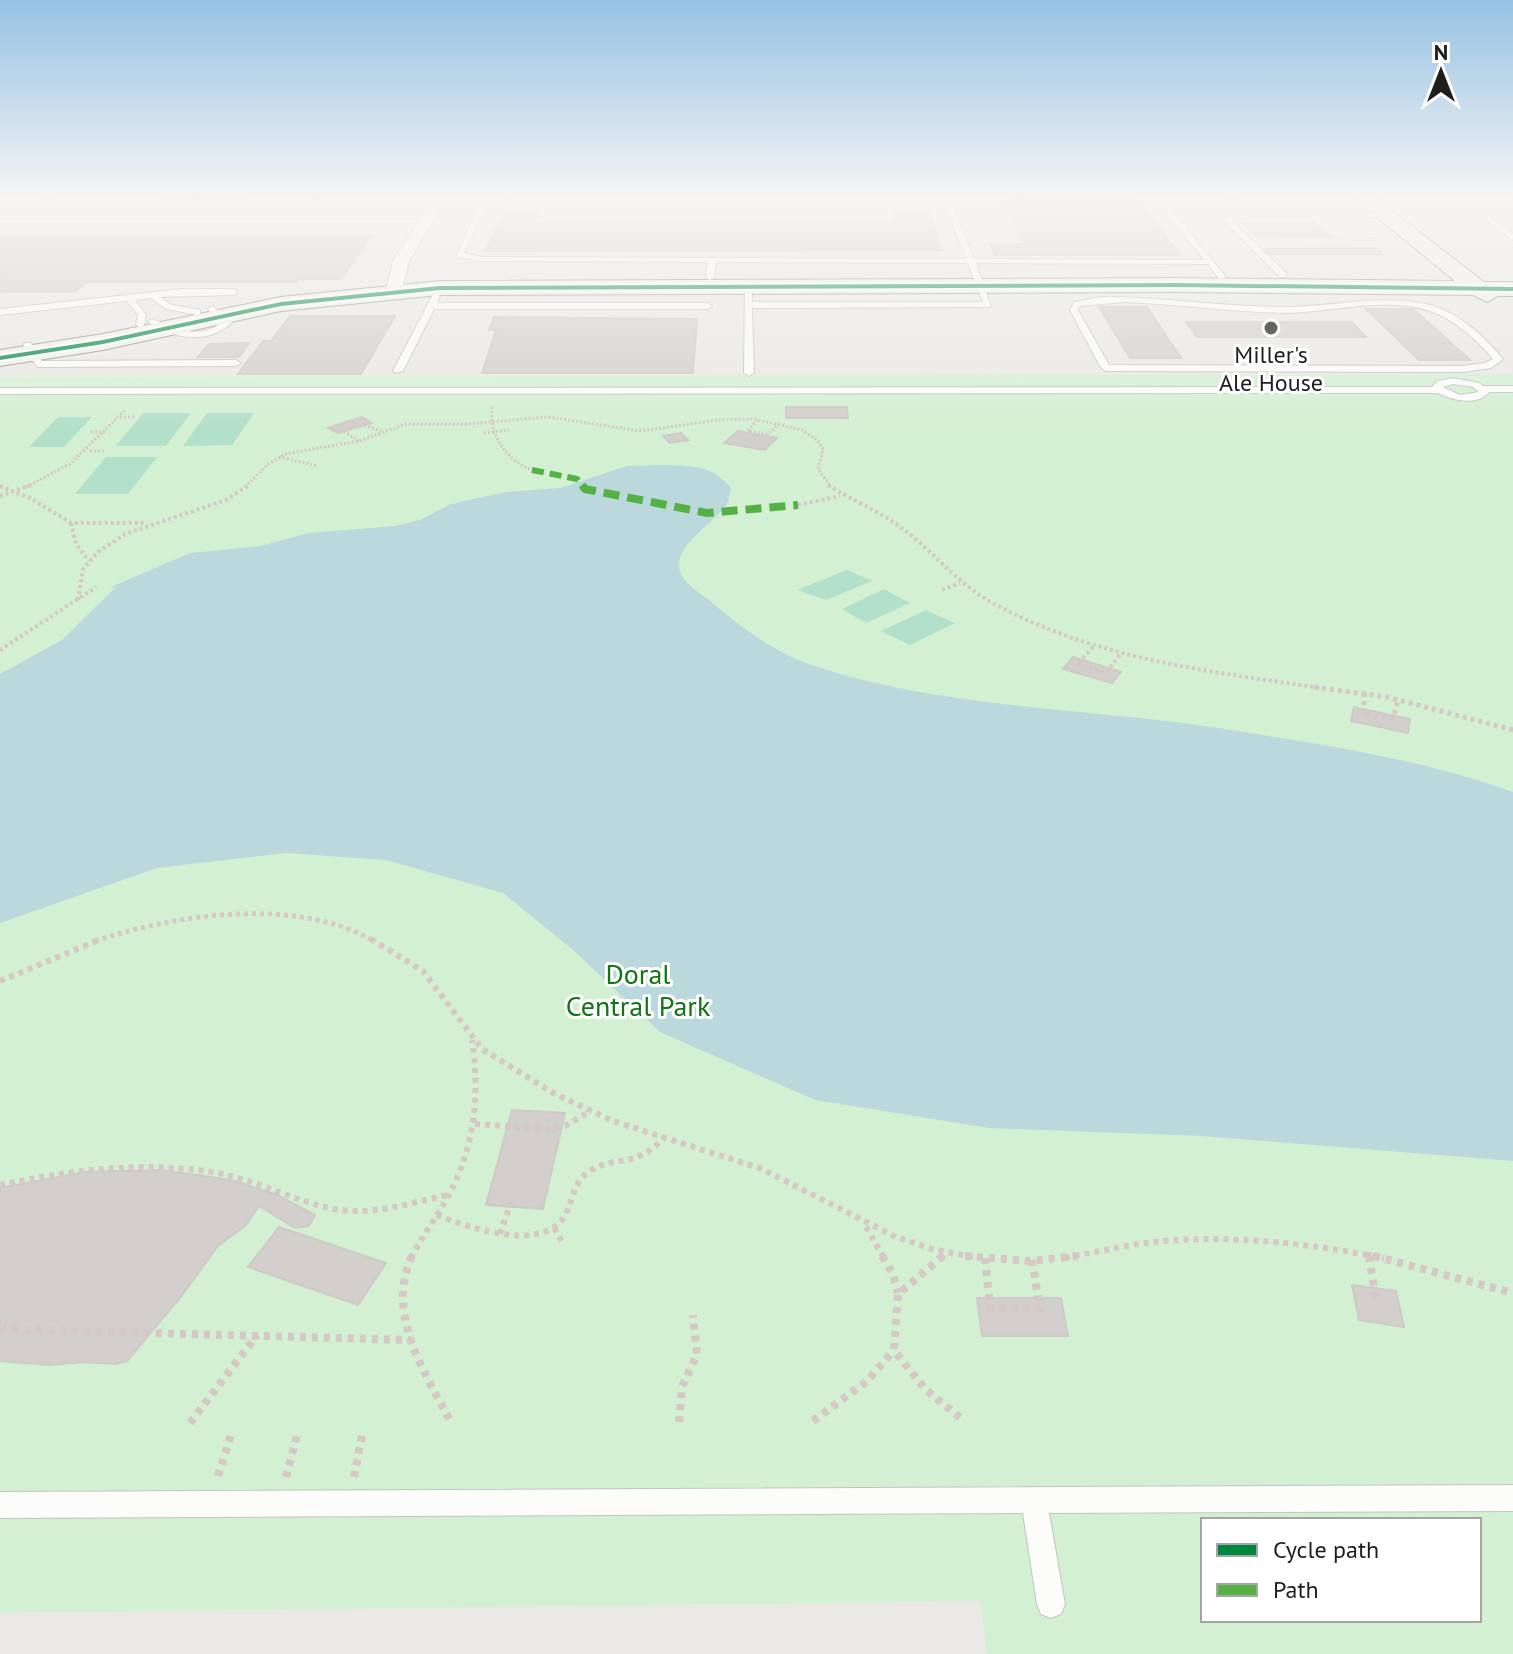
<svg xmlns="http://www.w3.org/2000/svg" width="1513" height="1654" font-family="'PT Sans',sans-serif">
  <rect width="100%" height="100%" fill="#ebe9e6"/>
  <path fill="#d4f0d3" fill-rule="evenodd" d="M1513 374V1654H987L980 1601 0 1613V377ZM1203 1520H1479V1620H1203Z"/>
  <g fill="#b3e0ca">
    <polygon points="143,413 191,413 166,446 116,446"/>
    <polygon points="207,413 254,413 232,445 183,446"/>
    <polygon points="58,417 92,417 64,447 29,447"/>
    <polygon points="106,457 157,457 128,494 75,494"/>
    <polygon points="847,570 872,581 826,600 797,590"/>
    <polygon points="884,589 910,603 866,623 842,609"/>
    <polygon points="926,610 955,623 910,645 881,631"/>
  </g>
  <path fill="#bbd8dd" d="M664 465C692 466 713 465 731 488 730 494 729 501 726 505 715 522 677 544 679 566 680 582 699 592 710 601 740 626 774 653 812 665 942 709 1084 707 1218 728 1317 744 1419 758 1513 792V1161L1202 1136 989 1128 815 1100 660 1032 573 950 503 893 386 860 286 853 157 868 0 923V674L62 640 115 588 111 587 190 553 260 546 309 533 395 526 420 520 451 504 506 492 560 488 627 466Z"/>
  <g fill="#d2cfcd" stroke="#cecbc7" stroke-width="2">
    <polygon points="1002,198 1137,198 1180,255 995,255 990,244 1025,244"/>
    <polygon points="894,212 929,212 942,250 486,251 504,213 538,213 534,222 896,221"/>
    <polygon points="1244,223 1314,223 1330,236 1257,237"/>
    <polygon points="0,235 372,235 341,279 298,279 296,282 86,282 75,292 0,292"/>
    <polygon points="1377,248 1383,254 1268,254 1263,249"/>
    <polygon points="1099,307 1147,307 1181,358 1130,358"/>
    <polygon points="1366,309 1413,309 1470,360 1419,360"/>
    <polygon points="290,316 395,316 361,374 238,374 263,341 271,341"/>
    <polygon points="494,317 697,319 693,373 482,373 496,330 489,330"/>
    <polygon points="1186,322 1352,322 1366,337 1197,337"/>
    <polygon points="249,343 239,357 198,357 209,344"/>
    <polygon points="786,407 847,407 848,418 786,418"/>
    <polygon points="362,417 372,423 338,433 328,428"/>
    <polygon points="738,431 777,438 765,450 724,443"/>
    <polygon points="681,433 688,440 670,443 663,436"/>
    <polygon points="1073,657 1121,672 1112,683 1063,669"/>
    <polygon points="1354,707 1410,719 1408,733 1351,721"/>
    <polygon points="512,1110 565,1113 543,1209 486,1205"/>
    <polygon points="162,1170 231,1180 277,1195 315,1215 309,1226 295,1228 259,1206 246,1225 218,1246 180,1298 127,1361 116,1364 83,1362 50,1365 0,1361 0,1188 85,1172"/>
    <polygon points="279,1227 386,1263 358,1305 248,1267"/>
    <polygon points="1352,1285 1396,1291 1404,1327 1359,1320"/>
    <polygon points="977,1298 1061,1298 1068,1336 982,1336"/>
  </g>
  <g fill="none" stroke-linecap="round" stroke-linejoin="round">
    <g stroke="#c4c3c2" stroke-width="2">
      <g id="lane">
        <path d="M75 198 437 201 441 203 438 205H480L483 198H490L487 205H945L943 200 949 198 974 259 1204 260 1155 198H1162L1226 277 1219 279 1208 264 976 263 991 307 752 308 754 373 749 376 744 373 745 284 752 286V302H983L968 263 716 262 714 278 710 280 706 278 708 262 482 261 456 257 478 209H435L431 207 434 205H0V201ZM485 209H947L966 259 482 257 464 253Z"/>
        <polygon points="1226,198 1318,198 1315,200"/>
        <polygon points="1456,198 1464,198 1513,234 1513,240"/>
        <polygon points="1244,213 1247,217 1231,220 1286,273 1286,277 1280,277 1222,219"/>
        <polygon points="1331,213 1383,213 1387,215 1383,217 1328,217"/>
        <polygon points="0,214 429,214 433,216 429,218 0,218"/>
        <polygon points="182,289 234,289 238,292 234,295 160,297 172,305 200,310 200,314 197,315 166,309 151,298 135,300 146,315 144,325 140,328 136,325 138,315 127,301 0,315 0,309"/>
        <polygon points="436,293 440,296 437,303 708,303 712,306 708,309 434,309 403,371 395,373 393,371 432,296"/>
        <path d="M1102 297C1163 297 1224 307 1285 307 1333 307 1382 293 1430 305 1459 313 1484 336 1503 359L1491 368 1463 372 1106 371 1101 368 1070 310 1074 302ZM1125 302C1178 304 1231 312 1284 313 1331 313 1383 296 1430 311 1454 319 1476 339 1493 359L1485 363 1463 366 1109 365 1078 310 1080 306Z"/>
        <path d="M212 306 234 320C212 345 174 340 148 322L152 319C177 328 202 342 224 320L209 311 208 309Z"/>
        <polygon points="25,343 31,343 42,361 236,360 241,363 236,366 39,367 36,366 23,345"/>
        <path d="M1453 378 1479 383 1483 386H1513V392H1489C1478 406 1454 401 1438 393L0 394V388L1432 387 1438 381ZM1453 384 1473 387 1479 392 1460 395 1443 387Z"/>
        <polygon points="1513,1485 1513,1511 1049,1513 1065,1604 1061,1614 1051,1618 1041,1614 1037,1604 1023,1513 0,1518 0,1492"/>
      </g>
    </g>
    <g stroke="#c4c3c2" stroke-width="2">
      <polygon id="street" points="433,198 447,198 409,261 402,290 400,294 388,294 386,290 393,261"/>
    </g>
    <g stroke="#93947f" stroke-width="2">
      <polygon id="secondary" points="1353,198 1375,198 1484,282 1513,282 1513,296 1498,296 1487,302 1473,295 1175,292 440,295 281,311 103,350 0,366 0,350 103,334 281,297 440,281 1175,278 1455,281"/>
    </g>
    <g stroke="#d5c8c6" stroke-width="2" stroke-dasharray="2 2" stroke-linecap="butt">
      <polyline points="1275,238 1347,238"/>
      <polyline points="1364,238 1377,238"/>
    </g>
    <g stroke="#d5c8c6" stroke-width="3" stroke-dasharray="2 2" stroke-linecap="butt">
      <path d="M492 407C488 435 507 461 532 470"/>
      <polyline points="120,417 135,417"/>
      <polyline points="757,420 748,431 768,434 780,423"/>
      <polyline points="91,432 105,432"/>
      <polyline points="484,433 509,430"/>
      <polyline points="359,441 342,430 360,424 381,431"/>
      <polyline points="90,451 105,451"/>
      <polyline points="279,457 318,466"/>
      <polyline points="0,486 4,487"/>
      <polyline points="26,487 70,464 125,410"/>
      <polyline points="245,487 267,465 285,454 359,441 406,424 467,424 549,417 640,431 718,420 754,419 802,430 817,440 823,449 818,469 831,487"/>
    </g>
    <g stroke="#d5c8c6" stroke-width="4" stroke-dasharray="3 3" stroke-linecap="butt">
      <path d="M828 485C850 499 875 509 896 524 934 550 955 584 1000 607 1104 661 1214 672 1328 689"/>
      <polyline points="0,486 30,498 71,523 146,523"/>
      <polyline points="0,496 31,485"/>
      <polyline points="798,505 840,496"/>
      <polyline points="71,523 76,544 89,561"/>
      <polyline points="942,590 960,583"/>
      <polyline points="78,600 83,569 98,552 125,534 226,500 249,485"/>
      <polyline points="1093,647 1077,664 1106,672 1120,655"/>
      <polyline points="0,650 96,587"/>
    </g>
    <g stroke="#d5c8c6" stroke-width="5" stroke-dasharray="4 4" stroke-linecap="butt">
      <polyline points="1314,687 1387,697 1513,730"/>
      <polyline points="1365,693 1363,713 1393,719 1398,700"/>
      <path d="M95 941C177 914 295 896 374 941"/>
    </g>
    <g stroke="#d5c8c6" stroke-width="6" stroke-dasharray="5 5" stroke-linecap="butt">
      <polyline points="371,939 423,971 482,1049 555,1094 613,1121 762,1169 896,1237 932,1249 978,1258"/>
      <polyline points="0,981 101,939"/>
      <polyline points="475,1124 549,1129 565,1126 589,1112"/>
      <path d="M0 1185C70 1170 141 1161 212 1172 256 1179 296 1203 340 1210 376 1215 413 1202 448 1195"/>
      <path d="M437 1215C468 1227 534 1251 561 1221 573 1207 571 1185 587 1173 614 1153 632 1171 664 1138"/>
      <polyline points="866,1227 884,1258"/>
      <polyline points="554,1228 564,1245"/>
      <polyline points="500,1234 511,1202"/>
      <polyline points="1368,1252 1369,1258"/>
      <path d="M411 1258C423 1235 438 1215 450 1193 475 1144 480 1094 472 1040"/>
      <polyline points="940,1258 947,1252"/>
      <path d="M1065 1258C1097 1252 1130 1244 1163 1241 1237 1235 1312 1244 1384 1258"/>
    </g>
    <g stroke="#d5c8c6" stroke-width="8" stroke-dasharray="6 6" stroke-linecap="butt">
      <path d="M412 1256C385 1315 425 1372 451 1423"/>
      <polyline points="882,1256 893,1274 898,1293"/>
      <polyline points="943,1256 898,1294 894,1350 925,1389 964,1421"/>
      <polyline points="965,1256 1030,1261 1077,1256"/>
      <polyline points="1369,1256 1376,1299"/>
      <polyline points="1374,1256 1513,1293"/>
      <polyline points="985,1258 990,1308 1040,1309 1032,1260"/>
      <polyline points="0,1329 411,1340"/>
      <polyline points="813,1421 867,1381 894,1350"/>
      <polyline points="679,1422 682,1387 697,1354 693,1315"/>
      <polyline points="190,1423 257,1335"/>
      <polyline points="218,1476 231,1435"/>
      <polyline points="286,1477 297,1435"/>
      <polyline points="354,1477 362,1435"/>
    </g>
    <use href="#lane" fill="#fcfcfb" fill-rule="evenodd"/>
    <use href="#street" fill="#fcfcfb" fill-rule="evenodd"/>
    <use href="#secondary" fill="#f2f2ea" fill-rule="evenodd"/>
    <polyline stroke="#55b145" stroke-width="6" stroke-dasharray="12 6" stroke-linecap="butt" points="532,470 577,479 584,487"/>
    <polyline stroke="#55b145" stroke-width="8" stroke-dasharray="16 8" stroke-linecap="butt" points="582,485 585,489 707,513 798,505"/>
    <g stroke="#fff" stroke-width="5">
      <polygon id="cycleway" points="1175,283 1513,287 1513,291 1175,287 440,290 281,306 103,344 0,360 0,356 103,340 281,302 440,286"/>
    </g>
    <use href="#cycleway" fill="#00873e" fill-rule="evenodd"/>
  </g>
  <linearGradient id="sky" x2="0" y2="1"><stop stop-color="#96c2e4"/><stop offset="0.46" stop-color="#f6f5f4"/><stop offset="1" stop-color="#f6f5f4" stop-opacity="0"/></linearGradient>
  <rect width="1513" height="430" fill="url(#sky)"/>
  <circle fill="#656463" stroke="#fff" stroke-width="3" cx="1271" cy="328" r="8"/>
  <g text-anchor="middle" stroke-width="6" stroke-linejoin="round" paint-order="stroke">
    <g font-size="24" fill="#1d1d1d" stroke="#fff">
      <text x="1271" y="363">Miller's<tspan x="1271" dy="28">Ale House</tspan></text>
    </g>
    <g font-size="28" fill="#117514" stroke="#fff">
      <text x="638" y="984">Doral<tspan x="638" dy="32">Central Park</tspan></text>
    </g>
  </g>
  <rect x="1201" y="1518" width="280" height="104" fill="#ffffff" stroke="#a5a5a5" stroke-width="2"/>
  <rect x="1217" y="1544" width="40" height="12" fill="#00873e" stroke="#a5a5a5" stroke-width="2"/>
  <text x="1273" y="1558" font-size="24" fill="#1d1d1d">Cycle path</text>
  <rect x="1217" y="1584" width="40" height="12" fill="#55b145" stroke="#a5a5a5" stroke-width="2"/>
  <text x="1273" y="1598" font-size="24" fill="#1d1d1d">Path</text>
  <g transform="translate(1441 72)" stroke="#ffffff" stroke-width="6" paint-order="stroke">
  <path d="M0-6L14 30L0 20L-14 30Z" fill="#1d1d1d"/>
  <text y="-12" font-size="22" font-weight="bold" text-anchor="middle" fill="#1d1d1d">N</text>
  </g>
</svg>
